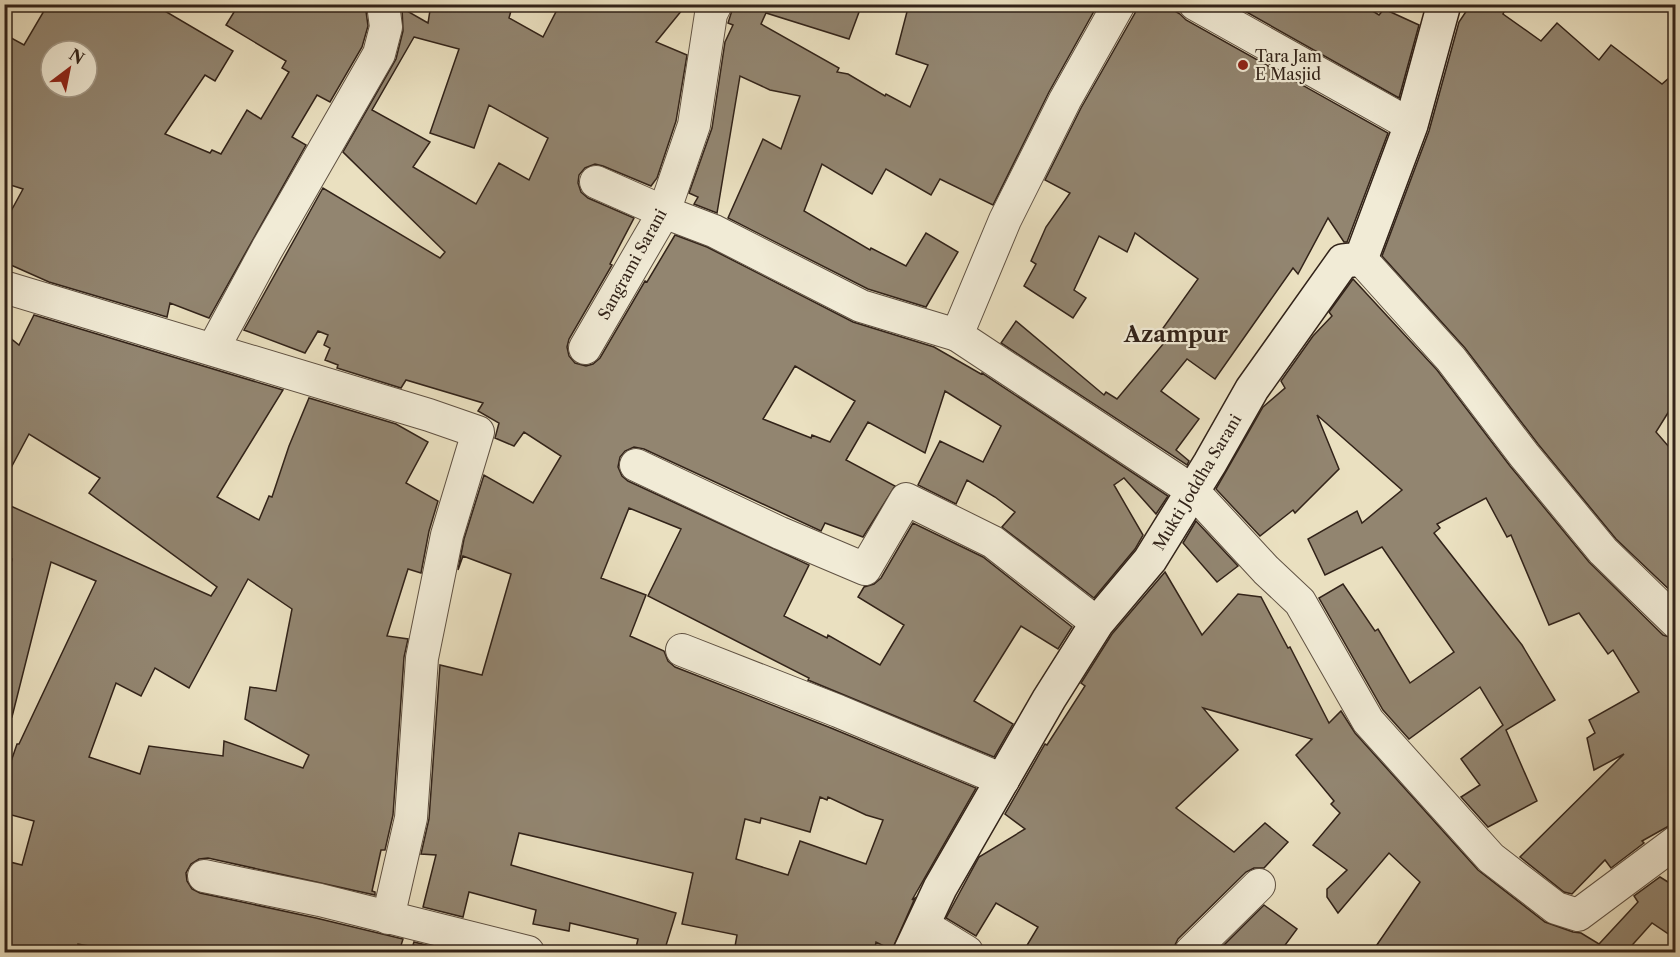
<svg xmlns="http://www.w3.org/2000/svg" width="1680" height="957" font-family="'Libre Caslon Text',serif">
  <rect width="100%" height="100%" fill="#eae0c0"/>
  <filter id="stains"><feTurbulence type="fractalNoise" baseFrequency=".00333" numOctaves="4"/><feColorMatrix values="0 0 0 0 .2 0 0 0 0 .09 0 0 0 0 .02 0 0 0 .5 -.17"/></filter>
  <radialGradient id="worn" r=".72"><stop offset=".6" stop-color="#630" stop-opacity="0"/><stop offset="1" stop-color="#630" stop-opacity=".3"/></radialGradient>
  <g fill="#928570" stroke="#322319" stroke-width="1.5" fill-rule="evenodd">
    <path d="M48 4H153L233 51 215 81 205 75 165 134 210 153 212 150 221 154 247 110 261 119 289 72 282 68 286 61 226 25 239 4H365L368 26 362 47 330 102 317 95 292 137 306 145 209 318 170 303 167 317 49 282 4 262V224L23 189 4 183V34L24 45ZM51 51H87V87H51Z"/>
    <path d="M431 4H513L509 18 543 37 560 4H687L656 42 687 55 676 121 657 178 651 186 603 166 595 164 585 168 579 175 578 183 581 192 588 198 634 218 610 264 612 265 569 339 567 347 569 356 575 363 586 366 593 364 600 358 645 281 647 282 675 235 707 247 853 322 934 347 981 374 982 373 1168 496 1156 514 1124 478 1114 485 1143 535 1135 549 1094 598 1002 527 1015 512 995 497 967 480 956 504 918 485 940 441 983 462 1001 426 945 391 925 453 868 422 846 460 895 486 863 537 825 523 821 531 644 449 634 447 625 451 620 457 618 467 622 476 628 481 809 565 784 616 827 638 828 635 880 665 904 625 858 597 864 587 874 584 881 578 913 523 983 557 1072 627 1058 649 1021 626 974 701 1013 724 994 757 808 680 809 678 648 596 681 529 629 508 601 578 646 595 630 636 664 651 668 661 675 667 831 728 976 788 912 900 915 898 892 950 876 942 874 952H734L737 935 682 924 693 873 519 833 511 865 676 913 664 952H635L638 939 570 923 569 931 533 924 536 910 469 892 463 917 423 907 436 855 421 854 429 819 440 665 482 675 511 574 463 556 458 570 464 539 484 475 533 503 561 456 524 432 514 446 495 438 499 423 478 411 483 403 406 380 401 388 337 368 338 365 325 360 330 348 324 345 328 335 318 331 305 353 244 330 323 188 440 258 445 252 343 152 396 59 403 31 402 8 428 23ZM414 37 459 49 430 133 474 148 489 105 548 138 529 180 499 163 476 204 413 167 430 142 372 110ZM795 366 855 401 830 442 812 435 811 438 763 419ZM820 797 827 800 828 797 866 815 883 820 866 864 800 841 788 875 736 859 745 819 760 823 761 818 810 832Z"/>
    <polygon points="734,4 862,4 849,39 766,13 761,24 839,68 837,72 848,74 885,96 886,94 910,107 928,65 896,54 909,4 1098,4 1049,92 993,205 940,179 931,195 886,169 872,194 822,164 804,211 870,250 871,248 906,266 926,233 958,252 926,307 868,289 728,218 763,139 781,149 800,96 770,90 740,76 717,213 694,204 698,197 689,193 712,128 725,42 733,25 728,23"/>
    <polygon points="1137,4 1163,4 1180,14 1186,20 1388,133 1347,242 1344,242 1328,218 1298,274 1293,268 1215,379 1187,359 1161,391 1199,419 1176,450 1189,461 1187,465 1001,343 1016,321 1104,395 1106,392 1117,399 1164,343 1156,338 1198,279 1135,233 1127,252 1099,236 1074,290 1086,298 1073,318 1024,286 1036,264 1031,261 1046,227 1070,193 1045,180 1081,108 1135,13"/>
    <polygon points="1361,4 1379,15 1384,9 1419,25 1399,98 1234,5"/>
    <polygon points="1471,4 1508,4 1503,14 1541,41 1557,23 1599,60 1611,45 1662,84 1676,72 1676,400 1656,432 1676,455 1676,596 1616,539 1538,444 1465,348 1382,256 1429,131 1459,22"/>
    <polygon points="1353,279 1437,370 1510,466 1589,562 1663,635 1676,639 1676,822 1642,841 1644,843 1611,868 1605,860 1572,894 1564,892 1520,857 1624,754 1594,770 1587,738 1595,733 1589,720 1639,692 1613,650 1608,654 1579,613 1549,625 1511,535 1507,537 1486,498 1437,524 1440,528 1434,533 1522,645 1555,700 1506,730 1537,801 1488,827 1461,797 1480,785 1461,759 1503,725 1480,687 1409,739 1383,710 1319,598 1343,584 1375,631 1378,629 1410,683 1454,652 1382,547 1325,575 1308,539 1357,511 1362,523 1402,490 1317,415 1339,469 1295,513 1293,510 1260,536 1216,489 1263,407 1285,388 1281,381 1313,336 1332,316 1329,312"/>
    <path d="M34 315 283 390 217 497 259 520 269 496 272 497 289 446 309 398 396 424 428 442 406 483 438 501 429 531 421 573 408 569 387 636 408 639 404 657 393 815 385 850H381L372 891 375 892V895L208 858 199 859 191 864 186 873 187 881 192 889 200 893 316 918 403 939 399 952H125L78 944 77 952H4V883L10 862 22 865 34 821 4 813V782L17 744H19L96 581 51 562 12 717 4 716V594L12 559 4 556V503L211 596 217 587 89 493 100 478 29 434 4 481V333L19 345ZM248 579 292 609 276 691 250 687 245 719 309 755 303 768 224 741 223 756 149 746 140 774 89 757 116 683 141 696 155 668 189 688Z"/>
    <polygon points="1196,521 1238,566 1217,582 1183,543"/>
    <polygon points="1165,572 1202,635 1238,594 1261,597 1288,648 1290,647 1329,723 1341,711 1355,733 1478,870 1545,922 1573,932 1581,933 1599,944 1638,902 1634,896 1660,877 1676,887 1676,939 1652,923 1626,952 1372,952 1420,882 1389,853 1338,913 1327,897 1327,889 1347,870 1313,845 1340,813 1331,804 1334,801 1296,755 1312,739 1203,708 1238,750 1176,808 1234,852 1265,823 1288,842 1264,868 1254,868 1246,872 1178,939 1174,947 1174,952 1023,952 1038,927 996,903 976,936 946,918 979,857 1025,829 1005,814 1045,744 1047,745 1085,686 1081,683 1112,634"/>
    <polygon points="1264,905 1297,929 1280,952 1232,952 1223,946"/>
    <polygon points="414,942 454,952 443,952 413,945"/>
  </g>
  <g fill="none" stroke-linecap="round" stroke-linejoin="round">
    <g stroke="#605243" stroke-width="34">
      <g id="street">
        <polyline points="1119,4 1065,100 1005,220 957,335 1193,491 1266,570 1300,602 1368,721 1491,858 1556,908 1578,915 1676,842"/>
        <polyline points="1195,4 1411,125"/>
        <polyline points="596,182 664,212 714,231 861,306 957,335"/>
        <polyline points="1361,259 1451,359 1524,455 1603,551 1676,622"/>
        <polyline points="4,287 429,415 478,432 447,535 422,658 411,818 388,918"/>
        <polyline points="585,348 664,212 694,125 711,14 716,4"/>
        <polyline points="213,349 267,249 379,54 386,27 383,4"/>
        <polyline points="636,465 780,533 865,569 906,499 993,542 1097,623"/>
        <polyline points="682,650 838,711 1003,780"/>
        <polyline points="204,876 320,900 528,952"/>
        <polyline points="923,925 967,952"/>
        <polyline points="1191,952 1259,885"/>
      </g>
    </g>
    <g stroke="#322319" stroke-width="36">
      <polyline id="secondary" points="910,952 940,888 1049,699 1097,623 1150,560 1210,463 1252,389 1343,261 1361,259 1411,125 1444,4"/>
    </g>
    <use href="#street" stroke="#f1ebd6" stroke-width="32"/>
    <use href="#secondary" stroke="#f1ebd6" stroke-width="33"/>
  </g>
  <circle fill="#8f2418" stroke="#f1ebd6" stroke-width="2" cx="1243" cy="65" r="6"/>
  <g text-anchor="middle" stroke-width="4.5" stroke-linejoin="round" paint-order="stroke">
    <g font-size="16" fill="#322319" stroke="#f1ebd6" text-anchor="start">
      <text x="1255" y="62">Tara Jam<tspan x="1255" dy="18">E Masjid</tspan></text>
    </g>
    <g font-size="16" fill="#322319" stroke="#f1ebd6">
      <text transform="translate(632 264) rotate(-61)" y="6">Sangrami Sarani</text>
      <text transform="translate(1197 482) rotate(-59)" y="6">Mukti Joddha Sarani</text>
    </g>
    <g font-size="22" font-weight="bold" fill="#322319" stroke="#f1ebd6">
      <text x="1176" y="342">Azampur</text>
    </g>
  </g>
  <rect width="1680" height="957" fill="none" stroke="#eae0c0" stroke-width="24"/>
  <rect x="6" y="6" width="1668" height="945" fill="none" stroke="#322319" stroke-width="3"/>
  <rect x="12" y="12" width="1656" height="933" fill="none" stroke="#322319" stroke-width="1.5"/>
  <g transform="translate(69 69) rotate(32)"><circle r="28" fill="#f1ebd6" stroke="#a59b8a" stroke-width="1.5"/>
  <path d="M0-4.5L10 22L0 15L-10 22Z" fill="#8f2418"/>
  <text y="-9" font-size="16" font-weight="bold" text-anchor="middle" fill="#322319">N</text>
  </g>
  <rect width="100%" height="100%" filter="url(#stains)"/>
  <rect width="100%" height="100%" fill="url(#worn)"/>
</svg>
